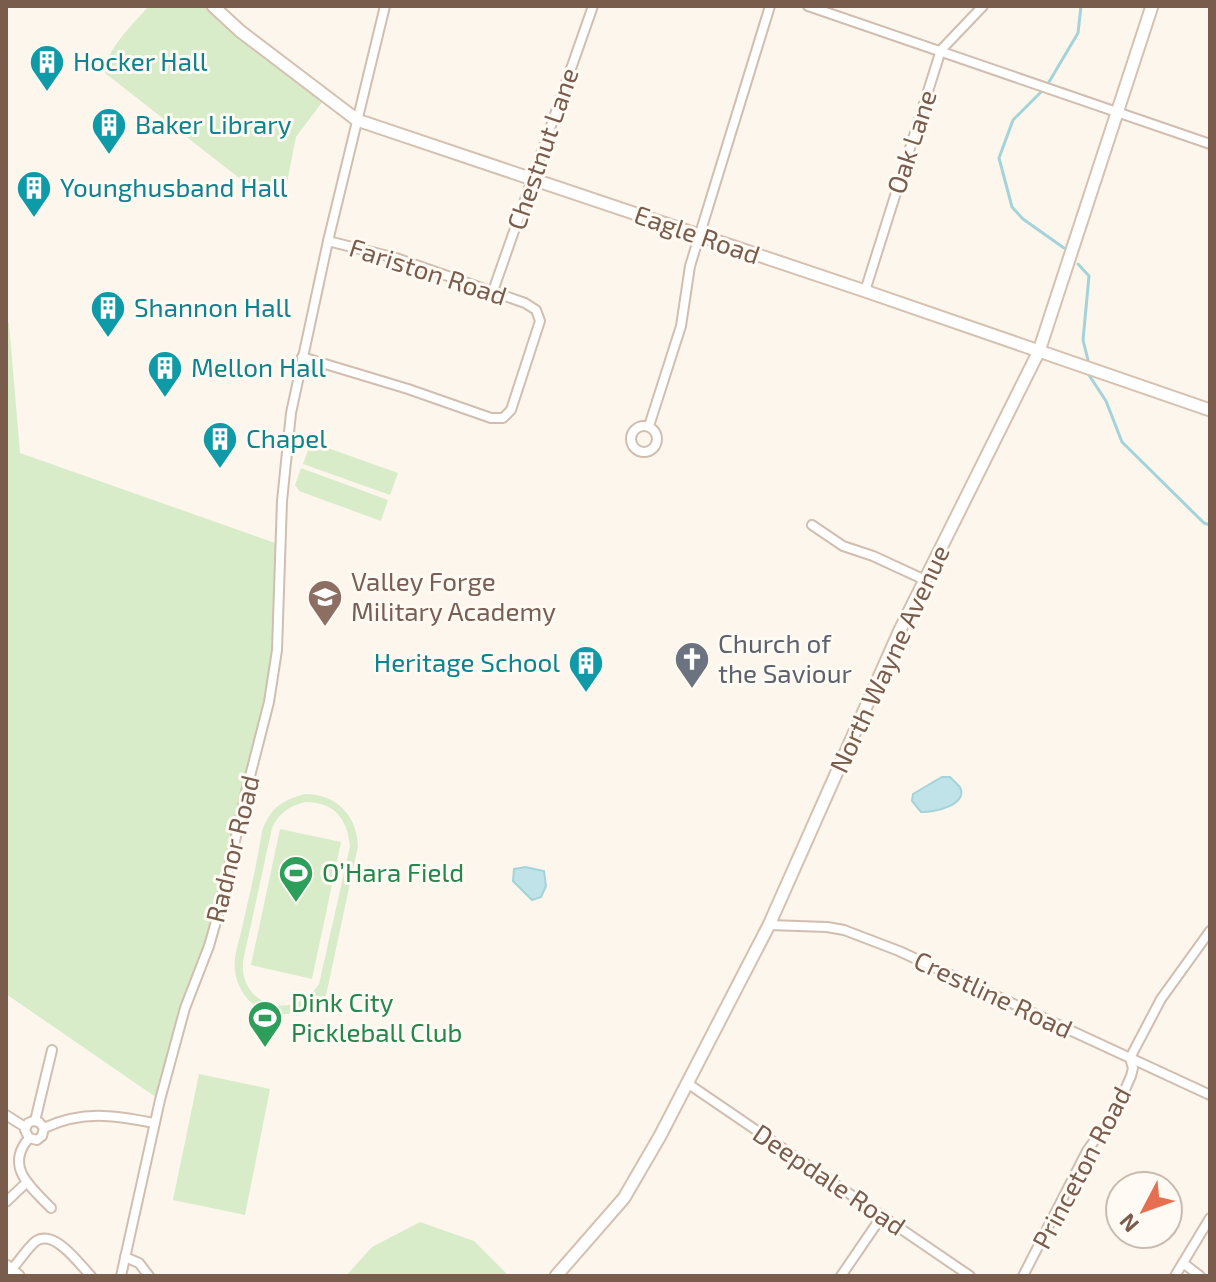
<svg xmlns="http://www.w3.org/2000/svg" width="1216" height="1282" font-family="'Exo 2',sans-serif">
  <rect width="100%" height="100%" fill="#fdf6ec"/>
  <g fill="#d8ecc9" fill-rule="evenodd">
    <path d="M149 6H206L323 101 296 137 287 183 276 191 257 192 105 73C104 51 135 22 149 6Z"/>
    <polygon points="6,322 9,323 20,453 281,545 277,650 219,911 160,1100 6,994"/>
    <polygon points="311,442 398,473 390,495 303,464"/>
    <polygon points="301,468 388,500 381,521 299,491 295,485"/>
    <path d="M305 794C336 794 357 815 358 846L325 1000 320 998C305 1011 288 1018 268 1012 251 1007 237 990 235 971 233 957 239 942 242 928 249 896 257 864 262 831 271 807 281 801 305 794ZM305 802C334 802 347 818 350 846L319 984C294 1022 239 1007 243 961L272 828C279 813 289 806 305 802Z"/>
    <polygon points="280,829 341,842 312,979 251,965"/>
    <polygon points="199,1074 270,1089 245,1215 173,1200"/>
    <polygon points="420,1222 474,1241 509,1276 346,1276 372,1247"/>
  </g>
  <g fill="#bfe3e8" stroke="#a5d3da" stroke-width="2">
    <path d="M942 777H950C951 778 959 786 960 787 969 805 933 813 921 812L912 801 913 794Z"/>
    <polygon points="525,867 544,871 546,886 541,897 532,900 513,881 514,869"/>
  </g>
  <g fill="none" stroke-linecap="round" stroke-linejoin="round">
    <g stroke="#a5d3da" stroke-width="3">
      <polyline points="1064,248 1023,219 1012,207 999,158 1013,120 1046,87 1078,33 1081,6"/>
      <polyline points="1078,264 1089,276 1083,340 1088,360"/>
      <polyline points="1087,372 1106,401 1122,442 1204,523 1210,525"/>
    </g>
    <g stroke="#d1beb0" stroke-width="12">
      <g id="street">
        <polyline points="808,6 1210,144"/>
        <polyline points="493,291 593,6"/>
        <polyline points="865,291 941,50 983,6"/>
        <polyline points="302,357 408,389 491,418 503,418 511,410 540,321 536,310 525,303 396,258 328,241"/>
        <circle cx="644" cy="439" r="13"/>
        <polyline points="649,426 681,326 690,266 770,6"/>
        <polyline points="812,525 843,546 873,556 925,580"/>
        <polyline points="769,925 827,927 844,930 899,951 1210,1095"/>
        <polyline points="687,1083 970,1276"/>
        <polyline points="6,1115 25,1127"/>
        <polyline points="35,1121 52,1050"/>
        <path d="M44 1128 39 1122 33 1121 28 1123 25 1130 29 1138 37 1140 42 1136 44 1128C83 1110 113 1115 154 1123"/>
        <path d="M29 1138C4 1167 31 1187 51 1208"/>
        <polyline points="6,1202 27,1182"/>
        <polyline points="125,1257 139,1263 149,1276"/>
        <polyline points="1183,1263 1200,1276"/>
        <path d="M11 1270C19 1262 27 1248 36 1241 55 1229 79 1264 91 1276"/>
        <polyline points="121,1276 160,1100 185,1008 209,946 219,911 247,788 269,702 277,650 282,501 291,413 328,241 385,6"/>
        <polyline points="841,1276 882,1216"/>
        <polyline points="1023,1276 1087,1151 1116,1110 1131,1076 1133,1068 1130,1058 1161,999 1210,931"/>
        <polyline points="1175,1276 1210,1218"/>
      </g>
    </g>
    <g stroke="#d6c0b0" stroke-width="15">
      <g id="secondary">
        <polyline points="213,6 240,31 357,120 865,291 1210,410"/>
        <polyline points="6,1266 18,1276"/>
        <polyline points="556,1276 624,1198 660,1136 769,925 900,630 1039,351 1152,6"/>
      </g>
    </g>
    <use href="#street" stroke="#fff" stroke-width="8"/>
    <use href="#secondary" stroke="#fff" stroke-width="11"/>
  </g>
  <defs>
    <g id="building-pin" transform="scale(1.8)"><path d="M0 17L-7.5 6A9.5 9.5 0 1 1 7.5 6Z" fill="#0f9aa8" stroke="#fffaf3"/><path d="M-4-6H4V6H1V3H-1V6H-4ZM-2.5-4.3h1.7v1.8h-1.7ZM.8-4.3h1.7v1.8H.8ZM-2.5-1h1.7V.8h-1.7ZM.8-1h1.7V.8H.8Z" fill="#fff"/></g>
    <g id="university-pin" transform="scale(1.8)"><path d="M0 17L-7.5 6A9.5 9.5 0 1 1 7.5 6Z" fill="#8d6e63" stroke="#fffaf3"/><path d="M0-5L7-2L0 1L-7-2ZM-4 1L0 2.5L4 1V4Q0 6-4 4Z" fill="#fff"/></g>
    <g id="church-pin" transform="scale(1.8)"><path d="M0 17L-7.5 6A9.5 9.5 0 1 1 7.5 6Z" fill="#6b7280" stroke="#fffaf3"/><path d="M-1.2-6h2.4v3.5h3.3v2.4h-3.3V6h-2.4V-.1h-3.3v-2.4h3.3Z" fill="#fff"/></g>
    <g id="stadium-pin" transform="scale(1.8)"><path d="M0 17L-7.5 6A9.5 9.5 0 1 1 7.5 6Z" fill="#2e9e5b" stroke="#fffaf3"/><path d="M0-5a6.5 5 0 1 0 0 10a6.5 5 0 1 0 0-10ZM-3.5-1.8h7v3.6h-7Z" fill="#fff"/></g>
  </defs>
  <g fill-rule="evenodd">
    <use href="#building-pin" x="47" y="62"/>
    <use href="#building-pin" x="109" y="125"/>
    <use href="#building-pin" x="34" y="188"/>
    <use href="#building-pin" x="108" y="308"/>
    <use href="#building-pin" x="165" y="368"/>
    <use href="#building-pin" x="220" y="439"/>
    <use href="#university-pin" x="325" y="597"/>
    <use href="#church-pin" x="692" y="659"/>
    <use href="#building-pin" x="586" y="663"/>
    <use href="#stadium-pin" x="296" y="873"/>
    <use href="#stadium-pin" x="265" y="1018"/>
  </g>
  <g text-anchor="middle" stroke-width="6" stroke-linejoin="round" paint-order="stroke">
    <g font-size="26" fill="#0d838f" stroke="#fffaf3" text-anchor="start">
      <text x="73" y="71">Hocker Hall</text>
      <text x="135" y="134">Baker Library</text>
      <text x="60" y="197">Younghusband Hall</text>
      <text x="134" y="317">Shannon Hall</text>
      <text x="191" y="377">Mellon Hall</text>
      <text x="246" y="448">Chapel</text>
      <text x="560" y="672" text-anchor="end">Heritage School</text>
    </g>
    <g font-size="26" fill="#7a5c4d" stroke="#fffaf3">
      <text transform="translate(912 142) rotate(-72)" y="9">Oak Lane</text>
      <text transform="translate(543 149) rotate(-71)" y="9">Chestnut Lane</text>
      <text transform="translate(697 235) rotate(19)" y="9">Eagle Road</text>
      <text transform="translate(428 272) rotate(18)" y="9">Fariston Road</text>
      <text transform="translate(890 659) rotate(-65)" y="9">North Wayne Avenue</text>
      <text transform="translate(233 849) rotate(-76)" y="9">Radnor Road</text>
      <text transform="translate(993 995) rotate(25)" y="9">Crestline Road</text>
      <text transform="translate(1082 1168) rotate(-62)" y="9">Princeton Road</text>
      <text transform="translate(829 1180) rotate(34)" y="9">Deepdale Road</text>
    </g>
    <g font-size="26" fill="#785e54" stroke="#fffaf3" text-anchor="start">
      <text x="351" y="591">Valley Forge<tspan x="351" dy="30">Military Academy</tspan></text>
    </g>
    <g font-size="26" fill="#5b616d" stroke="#fffaf3" text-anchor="start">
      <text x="718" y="653">Church of<tspan x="718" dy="30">the Saviour</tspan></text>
    </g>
    <g font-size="26" fill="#27864d" stroke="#fffaf3" text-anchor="start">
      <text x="322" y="882">O’Hara Field</text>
      <text x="291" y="1012">Dink City<tspan x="291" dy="30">Pickleball Club</tspan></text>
    </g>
  </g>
  <rect width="1216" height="1282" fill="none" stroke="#7a5c4d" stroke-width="16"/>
  <g transform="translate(1144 1210) rotate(229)"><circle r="38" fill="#fffaf3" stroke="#cabbb1" stroke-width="2"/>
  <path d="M0-6L14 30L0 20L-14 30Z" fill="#e76f51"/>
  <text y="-12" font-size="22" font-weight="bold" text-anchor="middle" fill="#7a5c4d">N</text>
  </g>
</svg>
